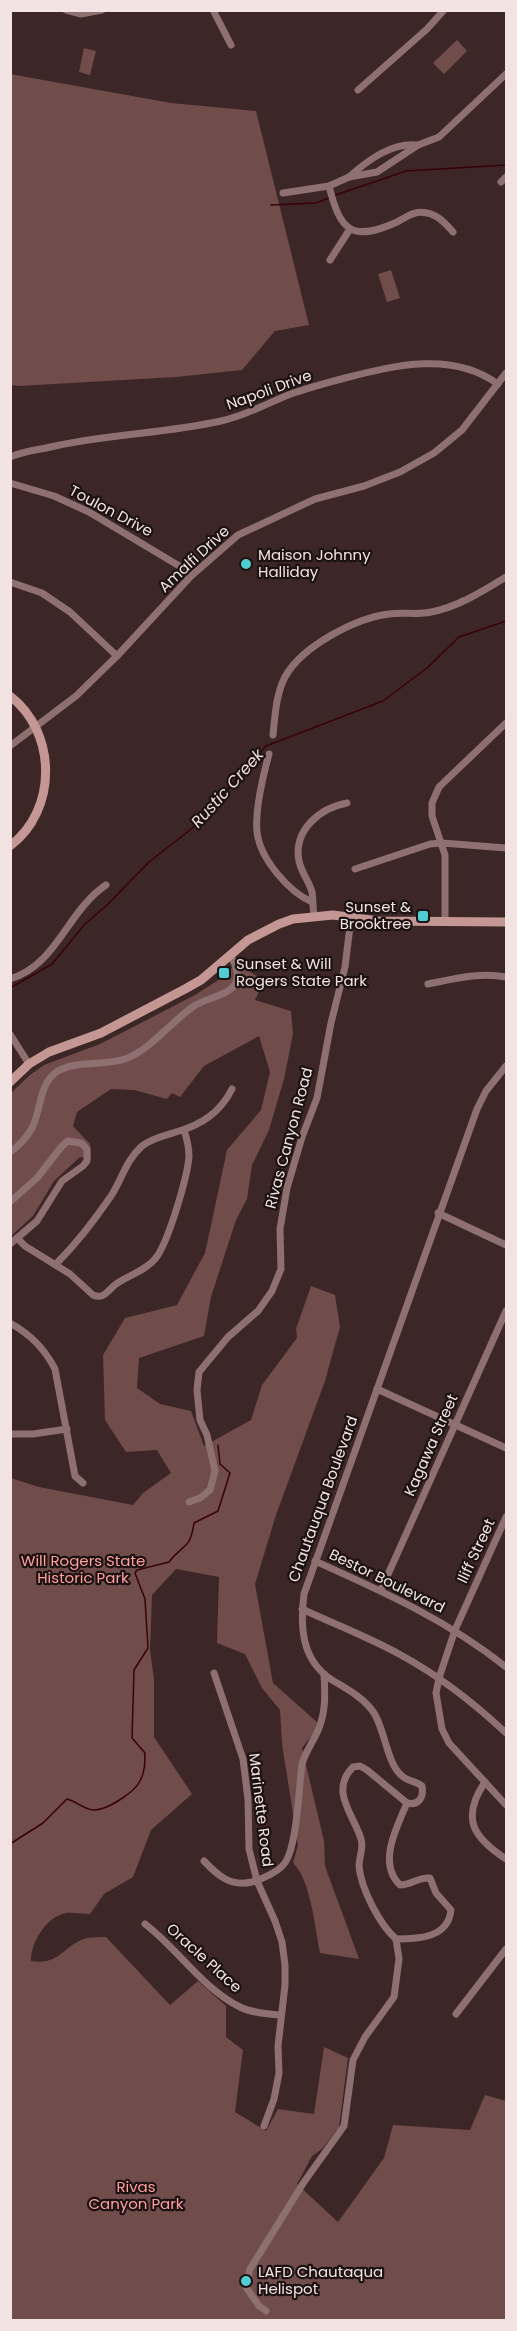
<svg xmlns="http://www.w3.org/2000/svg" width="517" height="2331" font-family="Poppins,sans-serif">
  <rect width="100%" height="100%" fill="#3c2626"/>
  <g fill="#704c4b">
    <polygon points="457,40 467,51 444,74 433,63"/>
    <polygon points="84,48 96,51 90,75 79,72"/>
    <polygon points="10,74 171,103 256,111 309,325 275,331 242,370 176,377 19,386 11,385"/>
    <polygon points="391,270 400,298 387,302 378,274"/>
    <path d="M240 959 242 969 249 971 264 981 255 1000 291 1011 293 1034 284 1079 269 1130 252 1165 247 1199 236 1220 211 1297 204 1336 139 1358 137 1388 160 1404 191 1411 204 1446 251 1420 262 1385 297 1338 296 1329 311 1286 335 1295 340 1327 325 1381 276 1515 255 1584 273 1683 318 1723 313 1734 302 1748 324 1841 325 1866 359 1959 320 1953C315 1929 311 1880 293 1863L298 1845 282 1744 280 1710 262 1688 245 1654 217 1643 219 1577 176 1569 152 1595 150 1650 154 1679V1737L192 1794 151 1830 133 1877 104 1894 90 1914C82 1914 73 1912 66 1913 46 1917 31 1942 31 1961 60 1966 63 1945 87 1938 93 1937 100 1937 106 1937L170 2005 198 1981 226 2006V2037L243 2050 235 2112 266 2131 278 2109 314 2114 324 2047 348 2058 339 2127 322 2149 312 2156 297 2184 338 2222 384 2158 393 2125 470 2130 485 2095 506 2101V2320H11V1478L39 1487 133 1505 143 1493 171 1473 157 1450 126 1452 105 1420 103 1355 125 1318 177 1305 205 1253 227 1150 261 1110 270 1072 259 1036 204 1066 180 1097 172 1093 167 1099 134 1090 111 1089 77 1112 73 1126 90 1144 91 1159 80 1157 54 1181 33 1216 11 1236V1093L30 1075 44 1065 100 1044 195 995 217 981 233 967 241 969Z"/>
  </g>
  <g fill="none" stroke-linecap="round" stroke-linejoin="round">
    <g stroke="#380208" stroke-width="1.5">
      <polyline points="333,196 406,171 506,165"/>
      <polyline points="271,205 316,203 329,198"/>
      <polyline points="10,988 52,964 85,924 106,906 149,862 195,826 266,746 383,701 427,668 459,637 506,621"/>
      <path d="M10 1844 43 1823 67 1799C76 1801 83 1809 93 1810 106 1811 135 1792 140 1781 145 1772 145 1762 145 1753L132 1738 134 1670 148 1648 145 1599 135 1573 137 1570 169 1562C183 1543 190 1551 194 1523L218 1511 230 1473 220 1464 218 1445"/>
    </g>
    <g stroke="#8d706f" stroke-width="7">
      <polyline points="66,10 81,14 102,10"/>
      <polyline points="213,10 231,45"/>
      <polyline points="358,90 427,29 444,10"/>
      <path d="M349 177C368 160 392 142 418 145"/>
      <polyline points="501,182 506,177"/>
      <path d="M329 186C340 230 351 243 397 222 407 217 415 210 427 213 438 215 446 224 453 232"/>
      <polyline points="283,193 329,186 349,177 377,172 418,145 439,137 506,74"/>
      <polyline points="330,260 350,229"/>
      <path d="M10 457C22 452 34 450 46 448 103 434 163 434 221 421 245 416 266 404 288 395 307 388 326 383 345 378 395 365 453 351 498 384"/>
      <polyline points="10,483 54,496 89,512 181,567 191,576"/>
      <polyline points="10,582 42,593 70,612 117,656"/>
      <path d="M273 735C275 716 276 694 285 677 302 646 356 618 389 614 403 612 418 615 431 612 458 607 483 591 506 577"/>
      <polyline points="10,746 76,696 117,656 191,576 238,535 315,499 364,486 400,472 434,453 462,430 506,373"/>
      <path d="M269 754C263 776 255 810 257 832 260 859 289 892 312 902"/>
      <polyline points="355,869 430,844 442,843 506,848"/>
      <path d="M314 916C313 908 313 899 312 892 309 881 301 872 299 861 293 830 320 808 347 803"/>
      <polyline points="445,922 445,855 432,816 432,803 439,787 506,723"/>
      <path d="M10 979C57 965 67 911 106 885"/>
      <path d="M428 984C454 979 480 972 506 977"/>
      <polyline points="10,1034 29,1064"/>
      <path d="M10 1152C19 1146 27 1137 32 1128 41 1111 39 1082 58 1071 78 1060 105 1066 125 1059 150 1050 172 1021 194 1006 204 999 224 996 232 988 242 978 236 965 230 955"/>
      <polyline points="10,1202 37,1178 62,1146 68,1141 81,1143 87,1149 87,1161 83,1166 62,1181 37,1221 10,1244"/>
      <polyline points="438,1213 506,1245"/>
      <path d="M17 1238 25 1246 70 1274 93 1295C104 1300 108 1290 116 1284 129 1275 145 1271 155 1259 168 1244 187 1178 189 1157 189 1147 187 1139 184 1130"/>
      <path d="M56 1264C77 1243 94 1221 111 1196 122 1179 126 1160 142 1146 152 1138 164 1136 176 1132 201 1125 220 1113 232 1089"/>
      <path d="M10 1323C31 1335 44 1348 55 1369L75 1476 83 1483"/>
      <polyline points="377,1389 506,1448"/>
      <polyline points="10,1434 33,1434 67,1429"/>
      <polyline points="189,1502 200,1498 210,1490 215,1471 207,1435 200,1420 197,1390 199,1372 228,1337 258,1311 272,1291 281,1269 280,1229 287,1188 302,1137 317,1098 331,1023 345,967 351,918"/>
      <polyline points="506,1517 455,1630 439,1678 436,1693 442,1729 449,1743 506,1805"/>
      <path d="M315 1561C384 1592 447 1620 506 1667"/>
      <polyline points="381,1590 506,1311"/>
      <path d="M302 1609C334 1624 368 1637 399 1654 438 1675 474 1703 506 1733"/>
      <polyline points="214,1673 243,1759 248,1799 249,1849 257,1881 275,1921 282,1942 285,1965 285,1985 278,2046 279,2073 274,2099 264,2126"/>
      <path d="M485 1782C460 1819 474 1838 506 1859"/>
      <path d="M204 1861C218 1876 231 1887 252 1882 262 1879 278 1872 284 1864 297 1849 299 1786 302 1764 306 1750 314 1741 319 1728 326 1711 325 1692 324 1674"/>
      <path d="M145 1924C178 1949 202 1988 240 2007 252 2013 268 2014 281 2015"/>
      <path d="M396 1939C419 1939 448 1938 451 1910L436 1893 430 1878C418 1877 411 1885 400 1885 377 1863 397 1827 407 1803"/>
      <polyline points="456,2014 506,1949"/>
      <path d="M266 2311 259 2306 246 2287 250 2269 304 2182 344 2126 353 2060 365 2037 394 1997 399 1959 396 1939C380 1925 361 1889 359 1866 359 1857 364 1848 361 1839 354 1815 329 1791 353 1767L360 1766 367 1770 407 1803C419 1806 424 1797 422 1786 416 1781 407 1781 402 1776 387 1764 385 1730 374 1713 364 1698 347 1689 332 1680 301 1660 300 1626 304 1594L477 1109 486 1091 506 1066"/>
    </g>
    <g stroke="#c49694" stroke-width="9">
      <path d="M10 696C57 732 58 810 10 846"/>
      <polyline points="10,1082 29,1064 49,1052 101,1033 185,989 201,980 248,940 279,924 293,919 333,915 379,921 506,922"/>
    </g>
  </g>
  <g fill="#51ccd3" stroke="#1c1212" stroke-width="2">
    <circle cx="246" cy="564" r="6"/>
    <rect x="417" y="910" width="12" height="12" rx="3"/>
    <rect x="218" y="967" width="12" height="12" rx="3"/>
    <circle cx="246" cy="2281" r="6"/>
  </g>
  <g text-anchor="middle" stroke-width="4.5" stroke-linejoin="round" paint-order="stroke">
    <g font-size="15" fill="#f2e3e2" stroke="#1c1212">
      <text transform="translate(269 390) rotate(-20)" y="5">Napoli Drive</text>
      <text transform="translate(111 511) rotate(28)" y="5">Toulon Drive</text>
      <text transform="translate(194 559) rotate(-43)" y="5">Amalfi Drive</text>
      <text transform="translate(289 1138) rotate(-75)" y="5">Rivas Canyon Road</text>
      <text transform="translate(431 1445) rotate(-66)" y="5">Kagawa Street</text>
      <text transform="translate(323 1499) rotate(-70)" y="5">Chautauqua Boulevard</text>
      <text transform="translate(476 1551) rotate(-65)" y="5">Iliff Street</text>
      <text transform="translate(387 1581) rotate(26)" y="5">Bestor Boulevard</text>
      <text transform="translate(261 1810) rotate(83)" y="5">Marinette Road</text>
      <text transform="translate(204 1958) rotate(42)" y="5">Oracle Place</text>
    </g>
    <g font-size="15" fill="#f2e3e2" stroke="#1c1212" text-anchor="start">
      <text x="258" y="560">Maison Johnny<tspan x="258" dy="17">Halliday</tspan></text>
      <text x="411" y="912" text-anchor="end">Sunset &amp;<tspan x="411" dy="17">Brooktree</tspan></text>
      <text x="236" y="969">Sunset &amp; Will<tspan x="236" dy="17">Rogers State Park</tspan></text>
      <text x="258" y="2277">LAFD Chautaqua<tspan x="258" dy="17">Helispot</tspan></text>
    </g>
    <g font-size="15" fill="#ffa09f" stroke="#1c1212">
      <text x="83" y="1566">Will Rogers State<tspan x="83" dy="17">Historic Park</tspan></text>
      <text x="136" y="2192">Rivas<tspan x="136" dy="17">Canyon Park</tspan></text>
    </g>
    <g font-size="16" font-style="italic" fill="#f1dddc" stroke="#1c1212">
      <text transform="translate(227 788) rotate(-48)" y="6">Rustic Creek</text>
    </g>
  </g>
  <rect width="517" height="2331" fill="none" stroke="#f2e3e2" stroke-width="24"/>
</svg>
